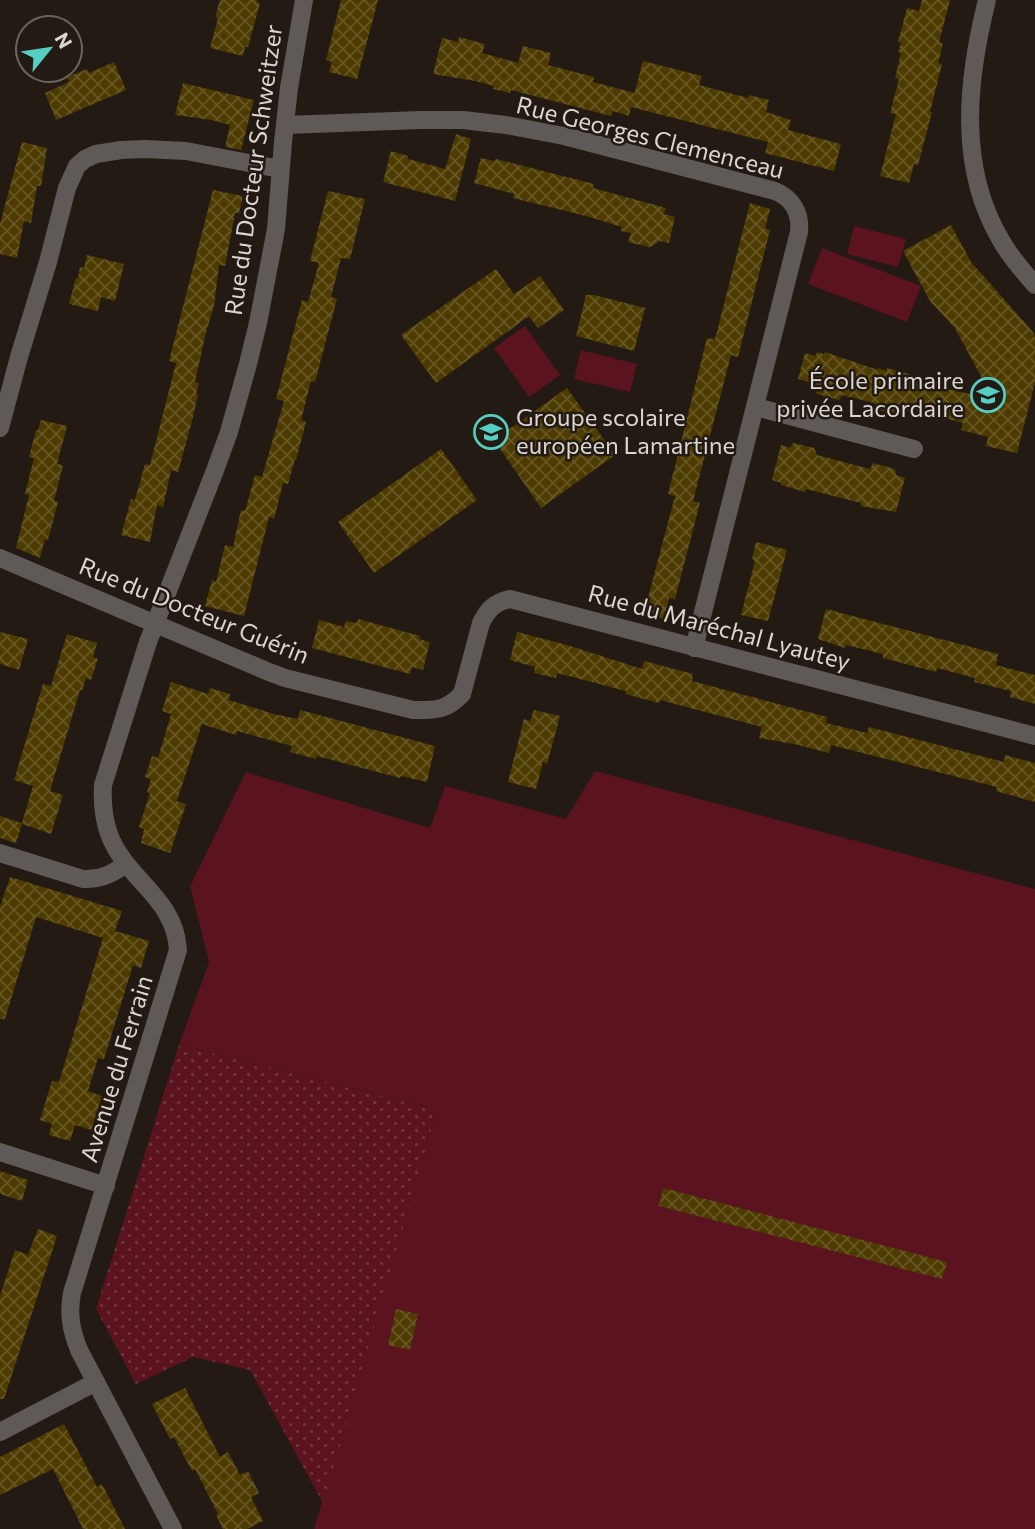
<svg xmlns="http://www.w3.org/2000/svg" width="1035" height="1529" font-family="Commissioner,sans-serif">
  <defs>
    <pattern id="garden-dots" width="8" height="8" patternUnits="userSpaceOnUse" patternTransform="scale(1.75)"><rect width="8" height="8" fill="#5b131f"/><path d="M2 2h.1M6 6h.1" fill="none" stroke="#72353e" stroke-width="1.8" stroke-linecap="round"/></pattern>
    <pattern id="building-cross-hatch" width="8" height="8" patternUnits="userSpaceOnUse" patternTransform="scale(1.75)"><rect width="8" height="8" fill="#4d3b00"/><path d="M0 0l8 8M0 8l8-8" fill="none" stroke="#665724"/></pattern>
  </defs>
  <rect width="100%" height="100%" fill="#221a13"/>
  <g fill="#5b131f">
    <polygon points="854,226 906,239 898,267 847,254"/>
    <polygon points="822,248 921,286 907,322 808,284"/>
    <polygon points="525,326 560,375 529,397 494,348"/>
    <polygon points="581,350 637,364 630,392 574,379"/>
    <polygon points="595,771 1035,889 1035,1529 314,1529 437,1110 179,1045 209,962 190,886 246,772 430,828 445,786 566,819"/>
  </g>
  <polygon fill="url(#garden-dots)" points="179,1045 437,1110 323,1503 250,1370 193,1357 136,1384 96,1309"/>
  <g fill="url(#building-cross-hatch)">
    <polygon points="220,0 257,0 257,2 260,3 248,47 245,47 243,56 210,48 218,18 215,17"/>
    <polygon points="341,0 378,0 357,79 329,72 332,62 326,60"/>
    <polygon points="922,0 950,0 939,42 943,43 938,63 942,64 930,112 932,112 918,165 914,164 909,183 880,176 896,114 890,113 899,79 895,78 901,53 898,52 901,43 898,42 907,8 919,11"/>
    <polygon points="459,37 485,44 482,53 518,63 523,46 551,53 548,65 594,77 593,82 635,93 633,99 643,61 702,76 699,85 748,98 749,95 769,100 766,112 791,120 788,130 841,144 834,171 765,153 768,142 631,107 629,116 613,111 611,116 511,90 510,93 493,89 494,86 475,81 433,74 442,38 458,42"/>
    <polygon points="114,62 126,90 56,120 45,93 69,82 67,77 87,69 89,73"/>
    <polygon points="183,83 254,100 241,150 225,147 230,125 212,120 175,115"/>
    <polygon points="456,134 471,139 455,201 383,182 391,151 408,156 408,159 445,169"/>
    <polygon points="22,142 47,148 41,186 37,186 31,223 24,221 17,258 0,254 0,224"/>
    <polygon points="481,158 494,161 496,159 594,184 593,188 666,208 664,214 675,217 669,243 660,241 650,247 628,242 631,233 621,231 622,227 586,216 513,198 514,194 474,183"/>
    <polygon points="213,190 243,196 239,213 235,213 225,266 219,265 214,306 206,332 195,382 199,383 196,394 198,395 192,421 178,472 171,470 163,507 157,505 150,542 121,535 131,499 135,500 145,464 150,465 176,363 169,361"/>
    <polygon points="328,191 365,199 350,259 341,258 331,297 337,299 315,382 311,381 301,420 306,422 296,460 295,459 288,484 283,483 274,519 269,517 244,616 205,606 212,580 216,582 225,545 233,547 241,510 245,511 255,475 262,477 284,401 276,399 302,300 308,302 319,263 310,261"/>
    <polygon points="750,203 770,209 765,229 770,230 738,357 731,355 693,501 700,503 675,599 669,598 664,619 644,613 675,496 668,494 707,338 715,339"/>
    <polygon points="951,225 971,262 1033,332 1035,338 1035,382 1017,453 986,446 988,437 961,430 963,423 912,409 912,412 904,410 900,415 879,410 874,403 842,395 839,400 817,394 808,384 809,382 798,379 805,353 816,356 817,352 824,354 825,352 878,370 878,368 887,371 887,368 913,375 913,377 920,379 919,383 993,399 955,328 930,301 903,251"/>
    <polygon points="87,255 124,264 115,301 101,297 98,311 69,304 76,278 78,278 80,267 84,268"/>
    <polygon points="496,269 514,294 540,276 564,310 538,328 529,316 436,383 401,335"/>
    <polygon points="586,295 594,295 645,308 634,351 576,336"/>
    <polygon points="567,388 615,455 541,508 494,440"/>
    <polygon points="41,420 67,426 57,464 63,465 54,501 58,502 48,540 45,539 40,558 16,548 29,495 25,494 34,458 29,457 36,430 38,430"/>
    <polygon points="793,443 814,448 817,455 870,469 873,463 895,469 896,475 905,478 896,512 861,506 861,503 806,489 805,492 781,485 781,483 772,480 781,445 790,448"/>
    <polygon points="441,449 477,500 374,573 338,522"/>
    <polygon points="756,542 787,550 768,621 741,615 755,561 752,559"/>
    <polygon points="826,609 998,654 996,665 1035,675 1035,704 1010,697 1011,691 974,682 975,678 937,668 936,672 883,658 883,654 846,645 845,648 818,639"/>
    <polygon points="358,619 420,636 419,639 430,642 423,670 412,667 410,674 312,648 319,620 344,627 346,621 357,623"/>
    <polygon points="0,632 28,639 19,670 0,664"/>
    <polygon points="517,632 567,645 642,669 644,661 693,674 692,681 827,717 826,723 867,733 869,727 1004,762 1005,755 1035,763 1035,802 996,791 997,787 831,745 829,753 794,744 759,738 762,727 660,700 659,703 625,694 626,691 557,673 556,678 534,673 535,667 510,660"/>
    <polygon points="67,634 97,643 93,657 98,659 91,680 86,678 82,691 80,690 50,791 63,795 51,834 22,824 16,843 0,838 0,816 22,823 33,786 14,780 43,684 51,686"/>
    <polygon points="171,682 208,694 210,688 230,694 229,700 274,714 298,719 300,710 435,746 427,782 401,776 400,778 317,756 316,759 290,752 292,746 237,731 236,735 202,724 177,801 186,804 170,853 141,843 144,829 139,827 150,793 147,792 151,779 145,777 152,756 158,758 171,714 162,711"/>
    <polygon points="534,710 560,716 547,764 543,762 536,789 508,782 524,719 530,721"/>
    <polygon points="10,877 122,911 115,931 149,941 141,968 133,965 104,1059 98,1058 88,1091 102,1096 91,1130 75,1125 70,1141 49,1135 52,1124 40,1120 52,1081 59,1082 103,938 36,917 5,1019 0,1019 0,907"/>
    <polygon points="0,1171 28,1180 22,1201 0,1194"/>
    <polygon points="663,1188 947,1262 942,1279 659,1206"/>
    <polygon points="38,1229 57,1236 4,1399 0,1399 0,1296 15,1250 28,1255"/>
    <polygon points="396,1309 418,1314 410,1350 388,1345"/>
    <polygon points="185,1388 220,1457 228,1452 240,1475 248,1471 259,1493 251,1497 263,1521 247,1529 223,1529 216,1515 218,1514 195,1469 192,1471 174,1437 170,1439 152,1404"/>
    <polygon points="64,1424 97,1487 102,1484 125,1529 83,1529 53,1469 0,1495 0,1457"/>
  </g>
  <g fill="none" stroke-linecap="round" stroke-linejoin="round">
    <g stroke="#5f5a58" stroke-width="18">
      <path d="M987 0C967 80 957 168 1002 242 1011 258 1023 271 1035 285"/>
      <path d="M285 125 421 120H463L506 125 564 136 775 191C792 198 801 213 799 232L694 648"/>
      <polyline points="756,407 914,449"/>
      <polyline points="0,428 19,357 48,262 67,188 77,166 85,159 96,154 121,150 145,149 186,151 280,169"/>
      <path d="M0 558 269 672 285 678 413 710C435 710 446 711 462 694L481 623C488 609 495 602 510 599L1035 736"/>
      <path d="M0 853 83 879C100 880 112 874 126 864"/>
      <polyline points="0,1152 106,1186"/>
      <polyline points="0,1432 96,1382"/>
      <path d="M173 1529 79 1350C71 1330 68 1314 72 1293L178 950C175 897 126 880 109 834 103 817 102 802 103 785L148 642 214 473 229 432 248 364 258 323 276 229 283 142 289 88 304 0"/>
    </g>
  </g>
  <defs>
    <g id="school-ring" transform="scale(1.75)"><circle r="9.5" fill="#221a13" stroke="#57cec2" stroke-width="1.5"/><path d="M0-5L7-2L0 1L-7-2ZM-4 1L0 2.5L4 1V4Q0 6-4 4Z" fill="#57cec2"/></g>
  </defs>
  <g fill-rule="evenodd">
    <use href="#school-ring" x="988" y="395"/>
    <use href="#school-ring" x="491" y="432"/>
  </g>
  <g text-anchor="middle" stroke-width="5" stroke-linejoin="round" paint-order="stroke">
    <g font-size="24" fill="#dbd6d1" stroke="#221a13">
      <text transform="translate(650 138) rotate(14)" y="8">Rue Georges Clemenceau</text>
      <text transform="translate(254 170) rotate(-82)" y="8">Rue du Docteur Schweitzer</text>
      <text transform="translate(194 611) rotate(22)" y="8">Rue du Docteur Guérin</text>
      <text transform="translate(719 628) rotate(15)" y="8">Rue du Maréchal Lyautey</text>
      <text transform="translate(117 1069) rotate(-73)" y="8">Avenue du Ferrain</text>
    </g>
    <g font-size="24" fill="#dbd6d1" stroke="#221a13" text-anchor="end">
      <text x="964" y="389">École primaire<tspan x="964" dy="28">privée Lacordaire</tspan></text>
      <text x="516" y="426" text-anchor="start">Groupe scolaire<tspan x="516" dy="28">européen Lamartine</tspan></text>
    </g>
  </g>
  <g transform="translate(49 49) rotate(60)"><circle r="33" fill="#221a13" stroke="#6c655f" stroke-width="2"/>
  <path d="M0-5L12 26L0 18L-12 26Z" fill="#57cec2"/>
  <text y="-10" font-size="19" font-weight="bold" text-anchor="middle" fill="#dbd6d1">N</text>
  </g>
</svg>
